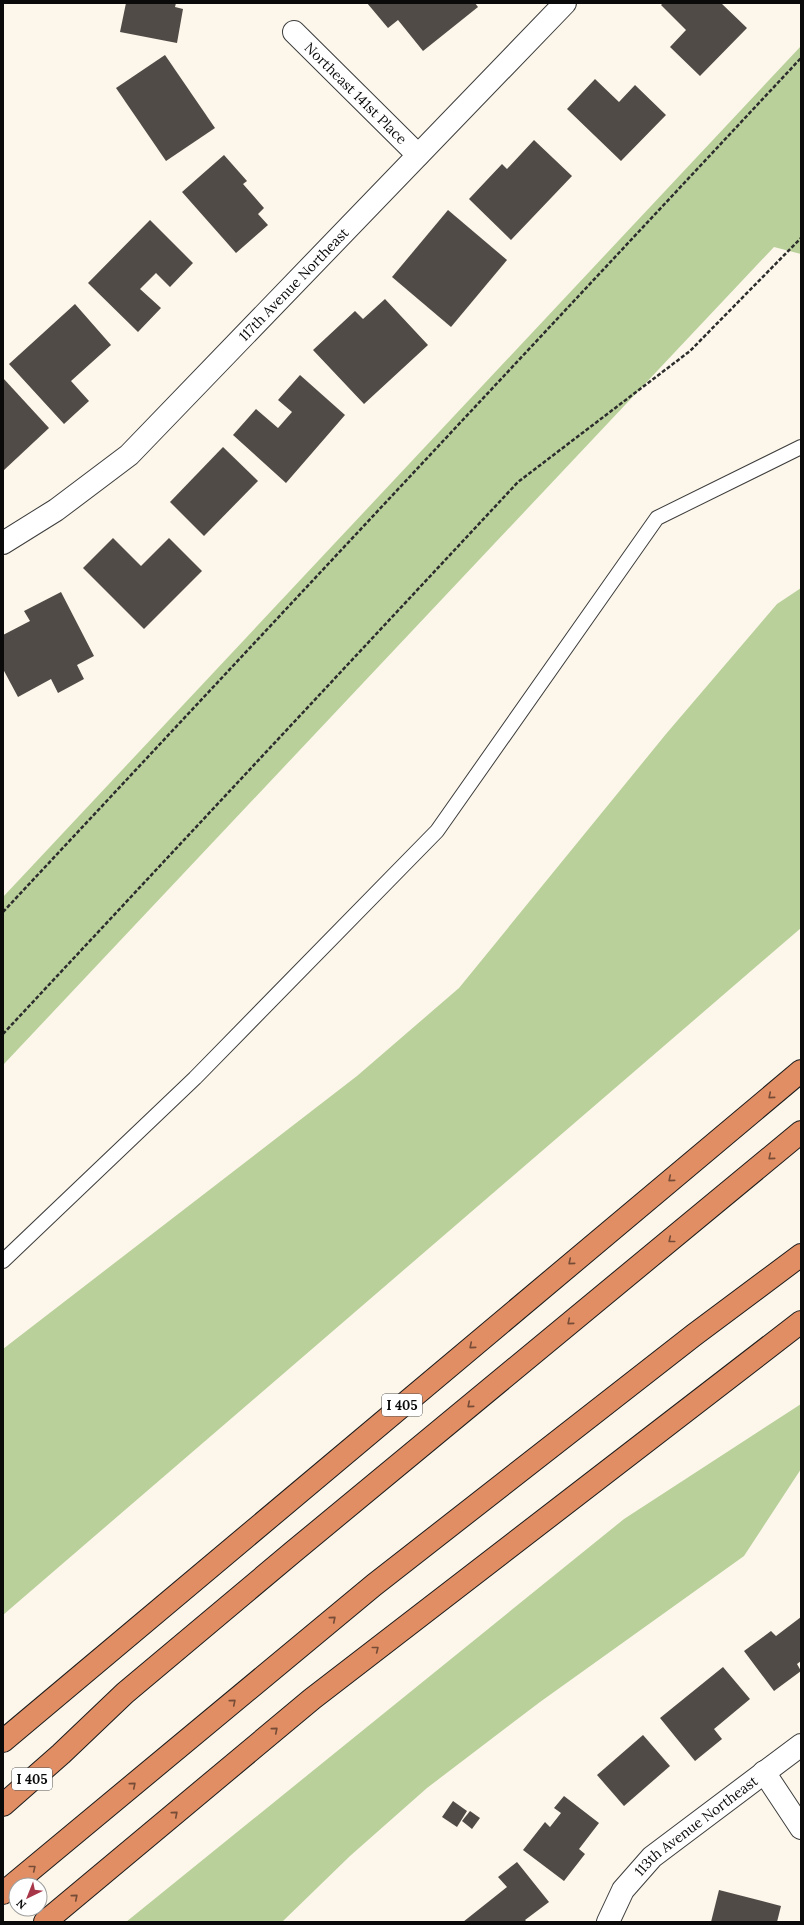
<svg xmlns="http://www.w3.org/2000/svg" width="804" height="1925" font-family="Lora,serif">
  <rect width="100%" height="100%" fill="#fcf7ea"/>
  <g fill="#b9d09b">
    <polygon points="801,46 801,254 774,247 3,1065 3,897"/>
    <polygon points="801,588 801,928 3,1615 3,1349 357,1076 459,988 666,734 777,604"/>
    <polygon points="801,1404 801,1469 744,1556 540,1702 427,1788 350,1856 282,1922 126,1922 624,1519"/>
  </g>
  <g fill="#514b48">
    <polygon points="126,3 176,3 175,7 183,9 177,43 120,32"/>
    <polygon points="367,3 475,3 478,7 423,51 398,20 388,28"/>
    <polygon points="663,3 721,3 747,28 700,76 670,47 686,30 661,5"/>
    <polygon points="165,55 215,128 166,161 116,88"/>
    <polygon points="595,79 619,102 635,85 666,115 621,161 567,109"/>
    <polygon points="534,140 572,176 511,240 469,199 502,164 507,169"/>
    <polygon points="224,155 247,181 243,184 264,208 258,214 268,225 236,253 182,192"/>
    <polygon points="448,210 507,260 451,327 392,277"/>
    <polygon points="150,220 193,263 170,287 156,273 140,289 161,308 138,332 88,283"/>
    <polygon points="385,299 428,345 364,404 313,350 355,311 363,319"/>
    <polygon points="75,304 111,345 71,381 89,401 64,424 9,364"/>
    <polygon points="300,375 345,415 286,483 233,435 256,409 278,428 292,412 278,400"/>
    <polygon points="3,378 49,428 3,471"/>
    <polygon points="223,447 258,481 204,536 170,502"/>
    <polygon points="113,538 141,566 169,538 202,571 144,629 83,568"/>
    <polygon points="61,592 94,656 77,665 84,679 58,693 51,679 18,697 3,669 3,635 30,621 24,611"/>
    <polygon points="801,1617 801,1661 797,1664 801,1671 774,1691 744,1651 771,1631 776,1636"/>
    <polygon points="723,1667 750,1699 714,1729 722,1739 695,1761 660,1718"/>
    <polygon points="643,1735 670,1766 624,1806 597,1775"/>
    <polygon points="564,1796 599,1823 579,1849 585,1854 564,1881 523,1850 545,1822 550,1827 561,1813 554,1808"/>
    <polygon points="453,1801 467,1811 457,1827 442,1817"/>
    <polygon points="470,1811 480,1818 472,1829 462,1821"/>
    <polygon points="517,1862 549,1902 525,1920 527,1922 463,1922 507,1887 498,1877"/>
    <polygon points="719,1890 781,1906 777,1922 711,1922"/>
  </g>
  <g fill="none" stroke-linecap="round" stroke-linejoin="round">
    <g stroke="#3d3d3d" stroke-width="16">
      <polyline id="service" points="3,1261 195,1078 437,831 657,518 801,447"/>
    </g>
    <g stroke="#3d3d3d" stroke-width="24">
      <g id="minor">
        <path id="s1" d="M294 32 418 155"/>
        <path id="s2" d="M3 543 56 510 129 455 565 3"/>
        <polyline points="764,1772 801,1828"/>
        <path id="s3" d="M608 1922 623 1890 652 1857 801 1745"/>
      </g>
    </g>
    <g stroke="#1b1b1b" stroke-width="24">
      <g id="motorway">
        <polyline points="3,1741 801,1071"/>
        <polyline points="3,1805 61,1754 125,1693 293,1552 801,1132"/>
        <polyline points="3,1893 374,1585 694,1335 801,1255"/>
        <polyline points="45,1922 312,1699 801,1322"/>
      </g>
    </g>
    <g stroke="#2c2c2c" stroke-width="2.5" stroke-dasharray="4 2" stroke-linecap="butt">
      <polyline points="3,912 801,58"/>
      <polyline points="3,1034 518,482 690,351 801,238"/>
    </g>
    <use href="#service" stroke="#fff" stroke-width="14"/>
    <use href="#minor" stroke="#fff" stroke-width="22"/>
    <use href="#motorway" stroke="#e18e64" stroke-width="22"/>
  </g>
  <defs><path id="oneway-chevron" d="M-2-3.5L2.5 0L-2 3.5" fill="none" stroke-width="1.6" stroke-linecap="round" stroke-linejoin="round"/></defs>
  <g stroke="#764c37">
    <use href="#oneway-chevron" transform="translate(771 1096) rotate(140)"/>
    <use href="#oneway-chevron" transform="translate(771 1157) rotate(140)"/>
    <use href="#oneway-chevron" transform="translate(671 1179) rotate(140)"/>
    <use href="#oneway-chevron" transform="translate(671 1240) rotate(141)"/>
    <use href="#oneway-chevron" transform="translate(571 1262) rotate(140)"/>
    <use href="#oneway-chevron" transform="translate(570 1322) rotate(140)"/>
    <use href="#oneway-chevron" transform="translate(472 1346) rotate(140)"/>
    <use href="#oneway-chevron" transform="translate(470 1405) rotate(140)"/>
    <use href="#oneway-chevron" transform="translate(333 1619) rotate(-40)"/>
    <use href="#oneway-chevron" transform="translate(376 1649) rotate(-38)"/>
    <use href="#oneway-chevron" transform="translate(233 1702) rotate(-40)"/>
    <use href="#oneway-chevron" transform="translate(275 1730) rotate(-40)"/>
    <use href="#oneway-chevron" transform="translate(133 1785) rotate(-40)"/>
    <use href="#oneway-chevron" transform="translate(175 1814) rotate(-40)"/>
    <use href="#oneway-chevron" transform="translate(33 1868) rotate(-39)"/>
    <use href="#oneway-chevron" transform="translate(75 1897) rotate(-40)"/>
  </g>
  <g text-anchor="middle" stroke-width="4" stroke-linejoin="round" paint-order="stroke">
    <g fill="#fff" stroke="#545454" stroke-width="1">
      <rect x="382" y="1394" width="40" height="22" rx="3"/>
      <rect x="12" y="1768" width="40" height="22" rx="3"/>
    </g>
    <g font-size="13" font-weight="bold" fill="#0a0a0a">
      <text x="402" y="1410">I 405</text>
      <text x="32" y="1784">I 405</text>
    </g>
    <g font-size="14" fill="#0a0a0a" stroke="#fff">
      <text dy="5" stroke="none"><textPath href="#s1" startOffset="87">Northeast 141st Place</textPath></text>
      <text dy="5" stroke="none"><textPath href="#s2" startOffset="391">117th Avenue Northeast</textPath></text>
      <text dy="5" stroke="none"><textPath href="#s3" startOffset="133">113th Avenue Northeast</textPath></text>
    </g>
  </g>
  <rect width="804" height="1925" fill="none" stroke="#0a0a0a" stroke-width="8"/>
  <g transform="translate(28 1897) rotate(223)"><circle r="19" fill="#ffffff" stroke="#9d9d9d"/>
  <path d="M0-3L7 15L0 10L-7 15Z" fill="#a73648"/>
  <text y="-6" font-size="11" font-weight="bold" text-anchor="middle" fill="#0a0a0a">N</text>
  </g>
</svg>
